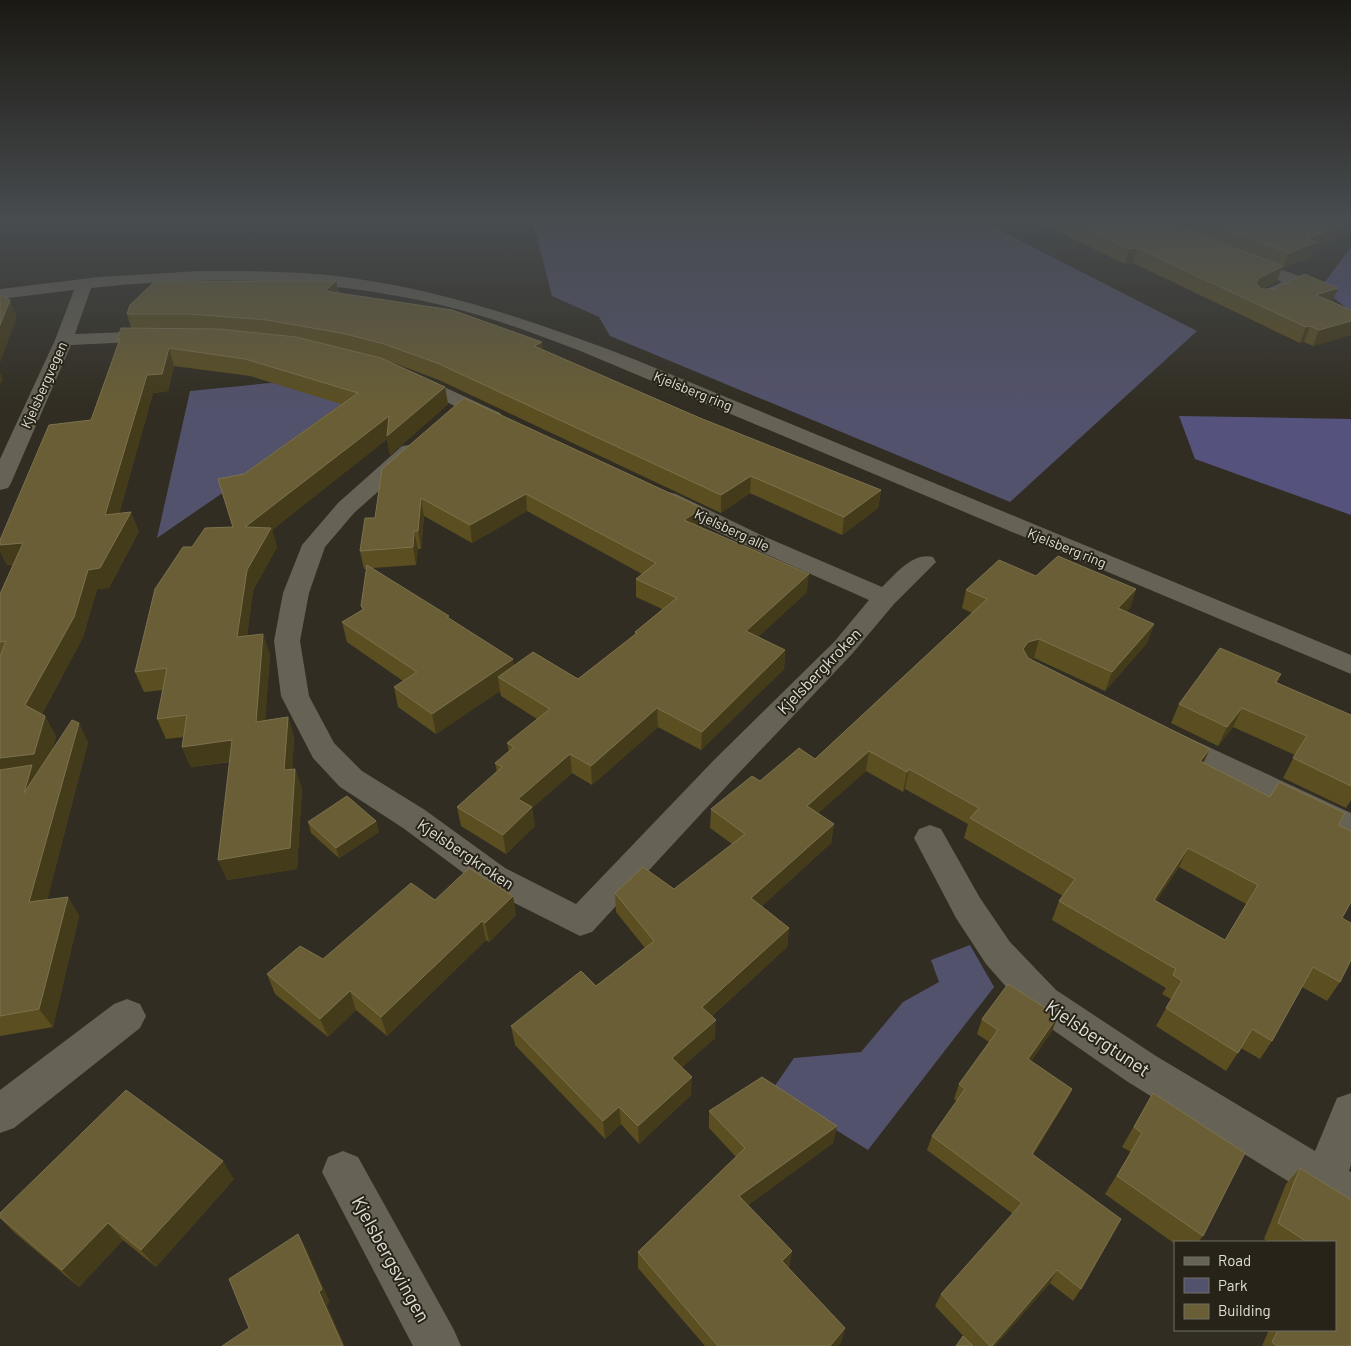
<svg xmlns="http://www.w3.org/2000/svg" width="1351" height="1346" font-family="Barlow,sans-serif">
  <rect width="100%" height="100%" fill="#312d22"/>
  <g fill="#53526c">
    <polygon points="532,218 976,218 1197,331 1010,502 610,336 599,317 552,296"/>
    <polygon points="280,382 352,404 157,538 190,391"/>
    <polygon points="970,945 994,987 868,1150 772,1090 794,1058 861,1052 903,1002 939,982 931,960"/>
  </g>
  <g fill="#55537d">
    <polygon points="1351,247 1351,312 1321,287"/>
    <polygon points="1179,416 1351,419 1351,515 1195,459"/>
  </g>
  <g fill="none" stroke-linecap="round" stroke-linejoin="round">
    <g fill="#666255" fill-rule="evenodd">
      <polygon points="1246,257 1302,277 1304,281 1302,285 1273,300 1261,300 1258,296 1261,292 1282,282 1240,265 1238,262"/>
      <path d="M200 271C250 271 301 271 352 278 450 292 543 324 636 360L1351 655V674L578 350C533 333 488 316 441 305 326 278 209 275 91 288L75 334 155 331 161 332 164 336 161 340 155 341 71 345 11 483 8 488 0 490V459L55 340 74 290 0 299V289L99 277Z"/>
      <polygon points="412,372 500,413 503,417 500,421 493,423 486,421 405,382 402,378 405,374"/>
      <path d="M410 445 418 446 421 451 418 456 354 513 325 547 309 593 300 641 309 696 334 743 362 771 425 810 505 868 576 904 714 760 834 642 869 600 745 545 660 504 657 499 660 494 668 492 676 494 761 535 882 587C896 574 912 552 933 557L936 562 894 604 852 654 736 776 592 932 580 936 481 886 403 828 340 787 313 758 281 696 274 641 283 593 302 545 338 503 402 446Z"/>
      <polygon points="1172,730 1351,813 1351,839 1162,748 1157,741 1162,734"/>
      <polygon points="930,825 941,829 980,898 1010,942 1056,990 1156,1056 1315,1151 1337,1098 1351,1093 1351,1165 1349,1171 1351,1172 1351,1217 1336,1211 1128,1082 1030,1014 986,964 956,918 914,838 919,829"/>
      <polygon points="127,999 140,1004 146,1016 140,1028 14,1128 0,1133 0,1090 114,1004"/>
      <polygon points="343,1151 358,1157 454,1330 461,1346 413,1346 322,1172 328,1157"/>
    </g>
  </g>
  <g fill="#5b4f22" fill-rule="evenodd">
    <polygon points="1030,218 1351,218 1351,234 1314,249 1311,257 1282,268 1277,281 1262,289 1332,302 1351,310 1351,335 1313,346 1304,342 1300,343 1133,263 1125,264"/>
    <polygon points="336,281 339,293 542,342 542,349 700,418 881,490 878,508 842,535 750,493 721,513 439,380 386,360 445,387 448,404 390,455 387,439 272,530 277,547 253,590 247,636 270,654 265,720 288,717 294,738 292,769 295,769 302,789 297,869 227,880 230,762 191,767 182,747 184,737 166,739 157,719 163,690 144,692 135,672 192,547 233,527 244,474 341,404 250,376 174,366 168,391 153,393 119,514 139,531 109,588 97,589 83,637 42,714 45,716 56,737 52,750 88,742 47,900 68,897 79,916 53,1027 0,1036 0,594 13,565 7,565 0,551 0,540 91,420 119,343 131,328 127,314"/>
    <path d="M382 469 702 508V526L700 527 807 592 758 637 785 650 784 669 701 750 658 727 592 785 572 773 532 808 535 826 506 854 461 826 457 807 497 772 495 763 509 752 507 743 537 719 501 696 500 691 436 734 398 707 394 687 403 681 347 642 342 622 362 610 361 606 366 569H364L360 551 375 518ZM527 511 642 574 636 579V597L662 609 635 632V634L578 679 514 665 449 619 372 568 416 565 418 549H421L424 516 472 543Z"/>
    <path d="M1036 576 1136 589 1130 608 1126 612 1154 624 1147 643 1105 691 1034 658 1030 659 1203 763 1270 797 1338 825 1342 918 1340 982 1327 1001 1302 987 1272 1041 1260 1059 1241 1048 1226 1071 1156 1026 1171 999 1162 994 1166 988 1052 920 1059 901 1063 896 964 838 968 824 905 789 903 792 866 771 818 813 834 824 831 843 762 906 789 928 787 947 712 1016 715 1038 682 1067 691 1095 639 1144 621 1124 605 1139 515 1045 511 1026 596 986 645 948 616 912 615 893 674 889 732 844 710 828 711 809 760 781 815 759 972 613 962 608 966 590ZM1179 867 1246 904 1225 940 1156 901Z"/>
    <polygon points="1281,674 1277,683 1351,715 1351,800 1346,808 1283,778 1295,755 1233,727 1218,746 1171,723 1179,704"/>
    <polygon points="376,821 379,832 339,858 311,833 308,822"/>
    <polygon points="435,900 516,915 489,942 486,940 387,1036 356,1010 328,1037 275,994 267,974 323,959"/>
    <polygon points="1058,1016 1052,1031 1031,1061 1072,1089 1065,1103 1033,1155 1081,1289 1073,1301 1050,1283 995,1346 956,1346 968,1341 935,1306 941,1294 1013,1214 927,1150 932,1136 957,1101 954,1099 959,1084 989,1042 977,1034 982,1019"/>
    <polygon points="1153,1093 1203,1236 1198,1242 1175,1242 1175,1244 1105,1194 1131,1152 1122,1147"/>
    <polygon points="709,1111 837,1126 833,1143 748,1205 792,1251 789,1267 788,1268 845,1328 841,1342 838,1346 705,1346 638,1268 638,1252 736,1157 709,1128"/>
    <polygon points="1300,1168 1351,1200 1351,1346 1262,1346 1269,1330 1335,1330 1335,1242 1269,1242 1264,1239 1286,1184"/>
    <polygon points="234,1179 156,1267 123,1240 79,1287 15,1233 0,1218"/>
  </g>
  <g fill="#443b1a">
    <polygon points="1351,222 1351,234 1314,249 1311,257 1283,268 1289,253 1307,239"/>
    <polygon points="1137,248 1133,263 1125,264 1129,249"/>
    <polygon points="1283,266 1277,281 1254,294 1256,283 1259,278"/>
    <polygon points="336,281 339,296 325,291"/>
    <polygon points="1338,288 1332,304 1316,295"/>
    <polygon points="10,300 17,317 0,363 0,325"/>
    <polygon points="1351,321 1351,335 1313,346 1319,330"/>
    <polygon points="1310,326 1304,342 1300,343 1306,327"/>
    <polygon points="542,342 543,358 534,346"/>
    <polygon points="169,348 174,366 168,391 153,393 113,535 105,515 147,375"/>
    <polygon points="0,372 3,379 0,385"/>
    <polygon points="445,387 448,404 390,455 387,439 272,530 277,547 253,590 244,657 237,637 245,527 389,416"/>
    <polygon points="751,476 750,493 721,513 721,495"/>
    <polygon points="881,490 878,508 842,535 844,517"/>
    <polygon points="526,494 527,511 472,543 470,525"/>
    <polygon points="421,498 424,516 421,549 418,531"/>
    <polygon points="702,508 702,526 684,538 684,520"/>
    <polygon points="131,512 139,531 109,588 97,589 83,637 36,725 25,705 88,570"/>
    <polygon points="414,531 418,549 416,565 413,547"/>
    <polygon points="23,543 32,562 7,565 0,551 0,545"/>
    <polygon points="809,574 807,592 744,650 746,631"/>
    <polygon points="1136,589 1130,608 1112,627 1118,608"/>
    <polygon points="1154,624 1147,643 1105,691 1112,672"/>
    <polygon points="263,634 270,654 264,742 256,722"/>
    <polygon points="1039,639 1034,658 1022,661 1023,649 1028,642"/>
    <polygon points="785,650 784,669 701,750 702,732"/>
    <polygon points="513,659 516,680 498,677 500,691 436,734 432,714"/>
    <polygon points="657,708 658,727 592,785 591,766"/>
    <polygon points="1242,708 1233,727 1218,746 1227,727"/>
    <polygon points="45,716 56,737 45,774 36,812 0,781 0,758"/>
    <polygon points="288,717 294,738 291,791 284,770"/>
    <polygon points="79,723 88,742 42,921 29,902"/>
    <polygon points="232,740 240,760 191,767 182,747"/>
    <polygon points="1210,749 1201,768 1200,761"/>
    <polygon points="869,751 866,771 805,825 807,806"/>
    <polygon points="570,754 572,773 532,808 535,826 506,854 503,835 518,799"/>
    <polygon points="295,769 302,789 297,869 227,880 218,860"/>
    <polygon points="909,769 905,789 903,792 907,772"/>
    <polygon points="376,821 379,832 339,858 336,848"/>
    <polygon points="834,824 831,843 750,917 751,898"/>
    <polygon points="1188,848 1179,867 1145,919 1154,900"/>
    <polygon points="513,896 516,915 489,942 485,923"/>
    <polygon points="68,897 79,916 53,1027 39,1009"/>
    <polygon points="482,921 486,940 387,1036 381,1017"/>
    <polygon points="789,928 787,947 702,1025 702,1007"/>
    <polygon points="350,991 356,1010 328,1037 320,1019"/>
    <polygon points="1058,1016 1052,1031 1022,1074 1028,1059"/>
    <polygon points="716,1020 715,1038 672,1076 672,1058"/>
    <polygon points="692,1077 691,1095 639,1144 638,1126"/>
    <polygon points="1072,1089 1065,1103 1025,1167 1032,1154"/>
    <polygon points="619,1107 621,1124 605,1139 603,1121"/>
    <polygon points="837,1126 833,1143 738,1212 739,1196"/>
    <polygon points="223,1161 234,1179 156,1267 141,1250"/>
    <polygon points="108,1223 123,1240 79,1287 62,1270"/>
    <polygon points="298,1234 306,1248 330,1302 327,1305 345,1346 343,1346 319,1292"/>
    <polygon points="792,1251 789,1267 779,1276 782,1261"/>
    <polygon points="1057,1270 1050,1283 995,1346 992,1346"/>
    <polygon points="845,1328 841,1342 838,1346 830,1346"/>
  </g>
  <g fill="#695e35" stroke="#7c724e" fill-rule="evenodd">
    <polygon points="1063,218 1154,218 1283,266 1259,278 1256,283 1261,289 1274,289 1304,274 1338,288 1316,295 1351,310 1351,321 1319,330 1310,326 1306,327 1137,248 1129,249"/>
    <polygon points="1193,218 1351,218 1351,222 1307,239 1317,242 1289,253"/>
    <polygon points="336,281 325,291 452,310 542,342 534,346 700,418 881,490 844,517 751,476 721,495 437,363 384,344 346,334 267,320 189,314 127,314 130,305 154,282"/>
    <polygon points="0,295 10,300 0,325"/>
    <polygon points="121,328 219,329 296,337 381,358 445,387 387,436 389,416 245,527 271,528 247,570 237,637 263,634 256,722 288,717 284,770 295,769 290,848 218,860 232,740 182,747 187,715 157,719 167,668 135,672 155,589 183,547 192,547 205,528 233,527 218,479 244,474 358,393 245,359 169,348 162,374 147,375 105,515 131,512 100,568 88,570 74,617 25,705 45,716 34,754 0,758 0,657 6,641 0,642 0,594 23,543 0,545 0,540 49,425 91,420 120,339 117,339"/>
    <polygon points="464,398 702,508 684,520 809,574 746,631 785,650 702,732 657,708 591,766 570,754 518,799 532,807 503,835 457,807 502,767 495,763 514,747 507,743 550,709 498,677 533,652 578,679 637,633 635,632 677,598 636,579 656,563 526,494 470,525 421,498 418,531 414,531 413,547 360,551 365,518 375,518 382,469"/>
    <path d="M1058 556 1136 589 1118 608 1154 624 1112 672 1039 639 1028 642 1023 649 1028 658 1210 749 1200 761 1270 797 1279 782 1345 813 1338 825 1351 831V902L1342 918 1351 923V960L1340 982 1313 967 1272 1041 1252 1029 1238 1053 1166 1008 1182 981 1173 975 1176 969 1059 901 1075 879 970 818 979 808 909 769 907 772 869 751 807 806 834 824 751 898 789 928 702 1007 716 1020 672 1058 692 1077 638 1126 619 1107 603 1121 511 1026 581 971 596 986 654 941 615 893 643 867 674 889 745 834 711 809 752 776 760 781 799 748 815 759 987 599 966 590 999 560 1036 576ZM1188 848 1258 885 1225 940 1154 900Z"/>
    <polygon points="367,565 449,616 447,617 513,659 432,714 394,687 417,672 342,622 364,609 361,606"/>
    <polygon points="1220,648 1281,674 1275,682 1351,715 1351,786 1293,758 1307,736 1242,708 1227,727 1179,704"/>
    <polygon points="72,720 79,723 29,902 68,897 39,1009 0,1016 0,770 32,765 24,793"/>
    <polygon points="347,796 376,821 336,848 308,822"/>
    <polygon points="469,868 513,896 485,923 482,921 381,1017 350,991 320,1019 267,974 300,946 323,959 411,883 435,900"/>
    <polygon points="1008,984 1058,1016 1028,1059 1072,1089 1032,1154 1121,1219 1081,1289 1057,1270 992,1346 990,1346 941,1294 1022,1203 932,1136 965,1089 959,1084 998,1030 982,1019"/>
    <polygon points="762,1077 837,1126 739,1196 792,1251 782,1261 845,1328 830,1346 718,1346 638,1252 745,1148 709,1111"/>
    <polygon points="126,1090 223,1161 141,1250 108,1223 62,1270 0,1217 0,1213"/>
    <polygon points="1153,1093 1245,1153 1203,1236 1117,1176 1142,1133 1134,1127"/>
    <polygon points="1300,1168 1351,1200 1351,1346 1277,1346 1272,1342 1278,1330 1335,1330 1335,1242 1307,1242 1278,1223"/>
    <polygon points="298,1234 322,1289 319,1292 343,1346 222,1346 249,1328 229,1279"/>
    <polygon points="963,1336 973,1346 956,1346"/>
  </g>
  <linearGradient id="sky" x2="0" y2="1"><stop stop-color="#1b1913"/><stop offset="0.54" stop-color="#484c4f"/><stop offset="1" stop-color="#484c4f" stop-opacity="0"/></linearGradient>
  <rect width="1351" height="406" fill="url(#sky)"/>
  <g text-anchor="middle" stroke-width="4" stroke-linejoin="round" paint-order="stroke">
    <g font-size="14" fill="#e0ded7" stroke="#272318">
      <text transform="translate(44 385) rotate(-66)" y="5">Kjelsbergvegen</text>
      <text transform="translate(693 391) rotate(22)" y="5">Kjelsberg ring</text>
      <text transform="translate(732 530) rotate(25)" y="5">Kjelsberg alle</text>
      <text transform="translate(1067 548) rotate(22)" y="5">Kjelsberg ring</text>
    </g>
    <g font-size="16" fill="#e0ded7" stroke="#272318">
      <text transform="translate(819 671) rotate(-46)" y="6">Kjelsbergkroken</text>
      <text transform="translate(466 854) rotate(34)" y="6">Kjelsbergkroken</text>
    </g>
    <g font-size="19" fill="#e0ded7" stroke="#272318">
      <text transform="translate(1098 1038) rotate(34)" y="7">Kjelsbergtunet</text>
      <text transform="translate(391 1259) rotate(61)" y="7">Kjelsbergsvingen</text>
    </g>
  </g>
  <rect x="1174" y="1241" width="162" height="90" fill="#272318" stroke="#716e64"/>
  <rect x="1184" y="1257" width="25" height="8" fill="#666255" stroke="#716e64"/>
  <text x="1218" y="1266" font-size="15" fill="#e0ded7">Road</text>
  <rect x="1184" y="1278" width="25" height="15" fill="#53526c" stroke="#716e64"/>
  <text x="1218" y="1291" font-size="15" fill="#e0ded7">Park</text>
  <rect x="1184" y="1304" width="25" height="15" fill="#695e35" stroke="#716e64"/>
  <text x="1218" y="1316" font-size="15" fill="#e0ded7">Building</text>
</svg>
